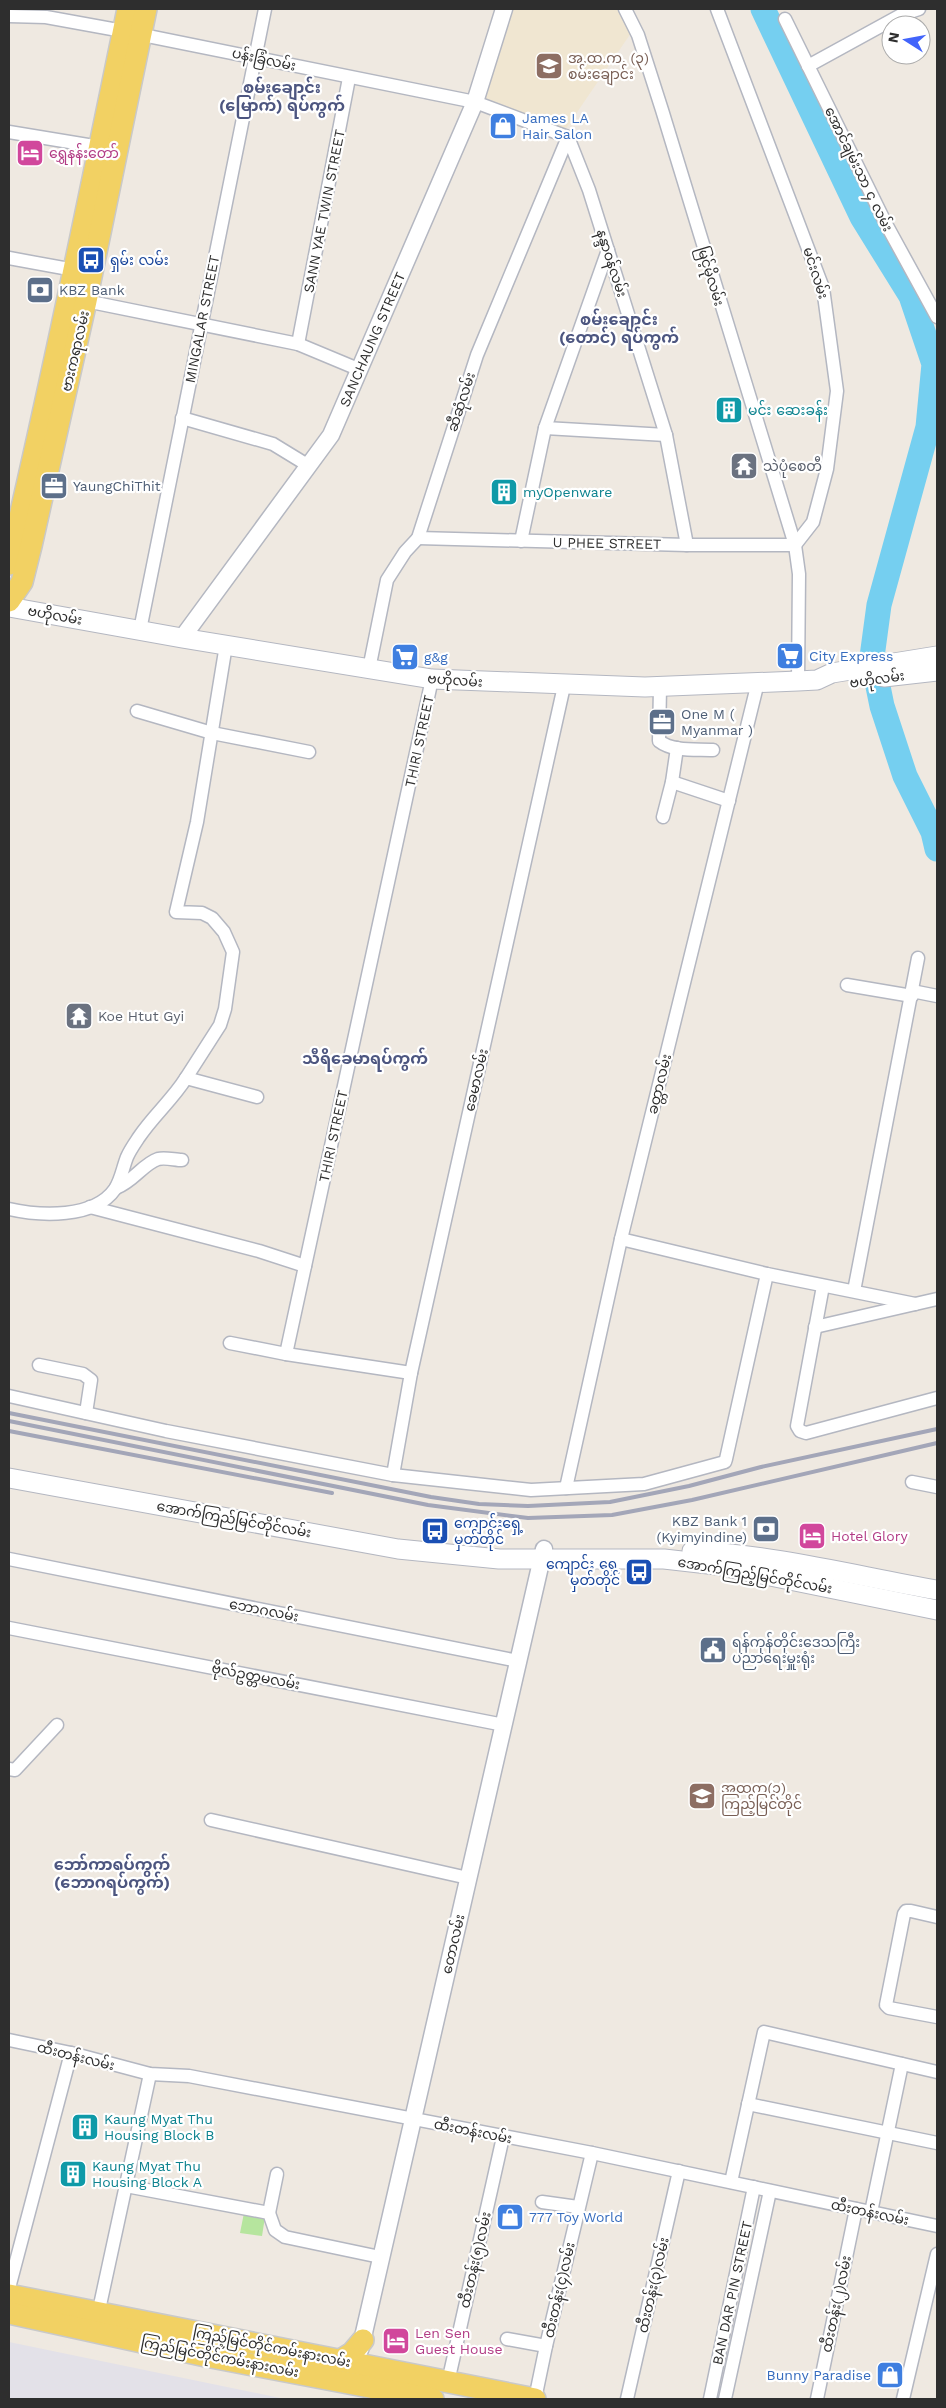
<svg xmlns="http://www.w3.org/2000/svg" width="946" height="2408" font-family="'Work Sans','Noto Sans Myanmar',sans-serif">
  <rect width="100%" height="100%" fill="#efe9e1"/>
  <polygon fill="#e3e1e8" points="9,2342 285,2399 9,2399"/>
  <polygon fill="#f0e6d1" points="505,9 617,9 631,33 565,130 479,98"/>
  <polygon fill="#b6e59e" points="244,2213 265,2217 262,2236 240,2233"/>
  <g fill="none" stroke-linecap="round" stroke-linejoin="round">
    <polyline stroke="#75cff0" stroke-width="25" points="763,9 862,217 911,296 934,364 928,427 879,605 872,657 882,706 905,776 933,832 937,849"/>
    <g stroke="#b4b7c1" stroke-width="15">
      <g id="minor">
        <polyline points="625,9 638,35 662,110 795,545 799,574 798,681"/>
        <polyline points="717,9 823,288 837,391 827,469 813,522 795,545"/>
        <polyline points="9,16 46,17 123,31 475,102 568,137 589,190 666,435 687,545"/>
        <polyline points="785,19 886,224 937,317"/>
        <polyline points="808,66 901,15 919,9"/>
        <polyline points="9,132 106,148"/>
        <polyline points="9,258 80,271"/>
        <polyline points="81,300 298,344 358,369"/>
        <polyline points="298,344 349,78"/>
        <polyline points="182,418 273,444 309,466"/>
        <polyline points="545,428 666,435"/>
        <polyline points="418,538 687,545 795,545"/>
        <polyline points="521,541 545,428 608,250"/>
        <polyline points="140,630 265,9"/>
        <polyline points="369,669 387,580 405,552 418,538 477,355 568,137"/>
        <path d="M660 687 659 741C673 752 696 749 713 750"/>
        <polyline points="137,711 212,733 309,752"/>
        <polyline points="672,782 729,801"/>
        <polyline points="663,817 672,782 677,748"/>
        <polyline points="847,985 912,996"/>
        <polyline points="912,991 937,996"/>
        <polyline points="186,1078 220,1025 225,1009 233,952 224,932 212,918 202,913 176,912 197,822 226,645"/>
        <path d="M116 1188C134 1181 143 1164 158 1159 165 1157 175 1160 182 1160"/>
        <polyline points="90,1207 259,1251 305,1266"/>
        <path d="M9 1209C40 1216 94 1219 115 1189 121 1180 123 1167 127 1157 130 1150 135 1143 139 1137 153 1116 173 1099 186 1078L257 1097"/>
        <polyline points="621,1239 767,1274 915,1304"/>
        <polyline points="823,1286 797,1426 800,1431 806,1433 937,1398"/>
        <polyline points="854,1291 918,958"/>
        <polyline points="815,1327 937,1299"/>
        <polyline points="230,1343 286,1354"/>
        <polyline points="39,1365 83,1374 91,1380 86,1413"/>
        <polyline points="411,1373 286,1354 432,679"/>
        <polyline points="9,1396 166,1431 393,1475 531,1490 644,1484 725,1462 726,1459 767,1274"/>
        <polyline points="393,1475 411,1373 564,686"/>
        <polyline points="912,1482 937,1487"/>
        <polyline points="566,1488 621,1239 758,682"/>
        <polyline points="9,1559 518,1661"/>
        <polyline points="9,1628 504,1725"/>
        <polyline points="9,1769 15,1770 57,1725"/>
        <polyline points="211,1820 468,1878"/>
        <polyline points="937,1917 911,1911 906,1911 904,1914 886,2005 889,2008 937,2017"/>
        <polyline points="9,2040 71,2053 150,2074 189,2076 592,2153 937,2226"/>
        <polyline points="748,2104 937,2143"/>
        <polyline points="731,2182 764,2032 937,2072"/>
        <polyline points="126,2186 269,2213 275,2230 285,2237 380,2257"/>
        <polyline points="542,2202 578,2207"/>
        <polyline points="871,2212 902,2064"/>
        <polyline points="269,2213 277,2174"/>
        <polyline points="9,2288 71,2053"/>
        <polyline points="97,2319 150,2074"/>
        <polyline points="507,2339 546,2346"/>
        <polyline points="448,2382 503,2137"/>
        <polyline points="535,2399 546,2346 592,2153"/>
        <polyline points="627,2399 679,2171"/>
        <polyline points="710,2399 754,2187"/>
        <polyline points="725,2399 770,2191"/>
        <polyline points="817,2399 856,2209"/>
        <polyline points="903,2399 937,2254"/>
      </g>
    </g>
    <g stroke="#b4b7c1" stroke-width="19">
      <g id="tertiary">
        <path id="s1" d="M182 638 331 435 475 102 504 9"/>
        <polyline points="360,2350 544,1549"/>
      </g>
    </g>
    <g stroke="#b4b7c1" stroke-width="21">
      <g id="secondary">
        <polyline points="9,607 182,638 432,679 645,687 798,681 817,680 832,673 937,656"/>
        <polyline points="884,677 937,671"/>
        <polyline points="9,1478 398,1549 499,1559 664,1559 717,1565 937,1610"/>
        <path d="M692 1551C776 1555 856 1576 937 1590"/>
      </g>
    </g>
    <g stroke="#c9c9c9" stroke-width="24">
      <g id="primary">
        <path d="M9 564C52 380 90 194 128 9"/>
        <polyline points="9,601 22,582 31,546 86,301 146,9"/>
        <polyline points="9,2295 535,2399"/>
        <polyline points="9,2313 206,2356 433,2399"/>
        <polyline points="339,2361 352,2353 363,2340"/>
      </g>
    </g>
    <use href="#minor" stroke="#fff" stroke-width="12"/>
    <use href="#tertiary" stroke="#fff" stroke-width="16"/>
    <use href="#secondary" stroke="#fff" stroke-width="19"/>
    <use href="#primary" stroke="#f2d163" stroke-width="21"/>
    <g stroke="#a3a6b8" stroke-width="4">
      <polyline points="9,1413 431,1497 479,1504 528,1506 610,1502 689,1486 761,1467 937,1429"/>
      <polyline points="9,1421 428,1505 528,1518 612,1515 692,1500 937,1443"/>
      <polyline points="9,1431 332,1493"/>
    </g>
  </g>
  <defs>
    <g id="school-square" transform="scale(1.4375)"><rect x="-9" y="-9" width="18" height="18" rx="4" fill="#8d6e63" stroke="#fff"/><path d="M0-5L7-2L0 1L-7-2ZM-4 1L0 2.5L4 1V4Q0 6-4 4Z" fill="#fff"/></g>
    <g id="shop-square" transform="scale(1.4375)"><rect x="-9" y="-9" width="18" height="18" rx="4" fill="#3f7fe0" stroke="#fff"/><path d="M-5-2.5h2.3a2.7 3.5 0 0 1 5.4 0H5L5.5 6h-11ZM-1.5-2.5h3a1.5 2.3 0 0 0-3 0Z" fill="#fff"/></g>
    <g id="hotel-square" transform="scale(1.4375)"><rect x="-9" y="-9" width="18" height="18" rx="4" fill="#d1479c" stroke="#fff"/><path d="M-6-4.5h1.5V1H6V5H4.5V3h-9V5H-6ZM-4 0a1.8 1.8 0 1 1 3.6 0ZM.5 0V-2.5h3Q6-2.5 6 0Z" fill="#fff"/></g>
    <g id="bus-square" transform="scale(1.4375)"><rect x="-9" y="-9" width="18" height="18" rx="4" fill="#1a4fb4" stroke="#fff"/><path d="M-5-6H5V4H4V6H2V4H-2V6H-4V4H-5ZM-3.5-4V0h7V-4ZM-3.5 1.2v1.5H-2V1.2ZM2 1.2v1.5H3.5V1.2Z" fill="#fff"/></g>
    <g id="bank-square" transform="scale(1.4375)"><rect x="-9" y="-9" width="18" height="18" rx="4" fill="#5c6f8a" stroke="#fff"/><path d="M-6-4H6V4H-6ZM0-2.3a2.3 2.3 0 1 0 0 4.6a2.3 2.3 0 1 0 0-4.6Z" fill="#fff"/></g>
    <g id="building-square" transform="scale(1.4375)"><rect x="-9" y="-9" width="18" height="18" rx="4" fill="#0f9aa8" stroke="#fff"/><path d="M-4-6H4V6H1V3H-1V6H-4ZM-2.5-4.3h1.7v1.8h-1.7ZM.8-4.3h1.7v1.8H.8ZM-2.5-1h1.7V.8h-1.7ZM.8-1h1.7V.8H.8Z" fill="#fff"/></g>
    <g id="temple-square" transform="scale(1.4375)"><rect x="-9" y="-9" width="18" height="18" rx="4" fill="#6b7280" stroke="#fff"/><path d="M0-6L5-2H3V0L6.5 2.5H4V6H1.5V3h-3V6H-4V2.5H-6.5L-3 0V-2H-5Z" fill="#fff"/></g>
    <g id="office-square" transform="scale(1.4375)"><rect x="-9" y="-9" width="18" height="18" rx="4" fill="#5c6f8a" stroke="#fff"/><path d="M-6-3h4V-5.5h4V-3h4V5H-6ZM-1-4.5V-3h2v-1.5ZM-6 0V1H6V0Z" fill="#fff"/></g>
    <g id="supermarket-square" transform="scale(1.4375)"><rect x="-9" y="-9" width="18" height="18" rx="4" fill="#3f7fe0" stroke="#fff"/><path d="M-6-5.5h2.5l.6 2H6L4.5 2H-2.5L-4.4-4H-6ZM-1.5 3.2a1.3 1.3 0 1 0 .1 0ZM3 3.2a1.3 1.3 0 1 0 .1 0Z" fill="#fff"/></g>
    <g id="civic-square" transform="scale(1.4375)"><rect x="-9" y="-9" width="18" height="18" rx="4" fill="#5c6f8a" stroke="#fff"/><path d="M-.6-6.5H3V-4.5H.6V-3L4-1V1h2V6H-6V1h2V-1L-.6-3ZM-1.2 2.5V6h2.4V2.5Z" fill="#fff"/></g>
  </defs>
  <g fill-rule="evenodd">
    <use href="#school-square" x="549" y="66"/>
    <use href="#shop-square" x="503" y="126"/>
    <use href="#hotel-square" x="30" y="153"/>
    <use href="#bus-square" x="91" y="260"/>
    <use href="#bank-square" x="40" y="290"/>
    <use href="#building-square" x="729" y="410"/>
    <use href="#temple-square" x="744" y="466"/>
    <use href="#office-square" x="54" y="486"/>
    <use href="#building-square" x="504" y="492"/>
    <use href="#supermarket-square" x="790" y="656"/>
    <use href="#supermarket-square" x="405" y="657"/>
    <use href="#office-square" x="662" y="722"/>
    <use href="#temple-square" x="79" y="1016"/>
    <use href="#bank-square" x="766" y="1529"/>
    <use href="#bus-square" x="435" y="1531"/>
    <use href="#hotel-square" x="812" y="1536"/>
    <use href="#bus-square" x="639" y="1572"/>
    <use href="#civic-square" x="713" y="1650"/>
    <use href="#school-square" x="702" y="1796"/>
    <use href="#building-square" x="85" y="2127"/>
    <use href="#building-square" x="73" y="2174"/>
    <use href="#shop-square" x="510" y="2217"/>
    <use href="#hotel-square" x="396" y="2341"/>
    <use href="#shop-square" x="890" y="2375"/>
  </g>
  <g text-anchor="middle" stroke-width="4.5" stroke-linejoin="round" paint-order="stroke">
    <g font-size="14" fill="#785e54" stroke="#fff" text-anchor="start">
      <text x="568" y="63">အ.ထ.က. (၃)<tspan x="568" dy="16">စမ်းချောင်း</tspan></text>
      <text x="721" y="1793">အထက(၃)<tspan x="721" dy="16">ကြည့်မြင်တိုင်</tspan></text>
    </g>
    <g font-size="14" fill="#2e2e2e" stroke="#fff">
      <text transform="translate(264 59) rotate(12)" y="5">ပန်းခြံလမ်း</text>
      <text transform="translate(859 169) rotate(64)" y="5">အောင်ချမ်းသာ ၄ လမ်း</text>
      <text transform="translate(324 211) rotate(-79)" y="5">SANN YAE TWIN STREET</text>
      <text transform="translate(612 263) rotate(72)" y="5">နန္ဒာ၀န်လမ်း</text>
      <text transform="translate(816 273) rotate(72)" y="5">မင်းလမ်း</text>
      <text transform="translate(711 276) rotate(73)" y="5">မြင့်မိုလမ်း</text>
      <text transform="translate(202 319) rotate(-79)" y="5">MINGALAR STREET</text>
      <text dy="5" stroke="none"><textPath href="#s1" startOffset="356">SANCHAUNG STREET</textPath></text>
      <text transform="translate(75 351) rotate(-77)" y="5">ဗားကရာလမ်း</text>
      <text transform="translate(461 402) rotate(-72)" y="5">ဆီဆုံလမ်း</text>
      <text transform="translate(607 543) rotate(1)" y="5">U PHEE STREET</text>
      <text transform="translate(55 615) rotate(10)" y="5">ဗဟိုလမ်း</text>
      <text transform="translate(877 679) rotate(-8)" y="5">ဗဟိုလမ်း</text>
      <text transform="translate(455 680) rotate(4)" y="5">ဗဟိုလမ်း</text>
      <text transform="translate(419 741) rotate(-78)" y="5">THIRI STREET</text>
      <text transform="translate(476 1080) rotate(-77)" y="5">ခေမာလမ်း</text>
      <text transform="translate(659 1084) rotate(-76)" y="5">ခတ္တာလမ်း</text>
      <text transform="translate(333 1136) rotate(-78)" y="5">THIRI STREET</text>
      <text transform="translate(234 1519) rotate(10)" y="5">အောက်ကြည်မြင်တိုင်လမ်း</text>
      <text transform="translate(755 1575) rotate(10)" y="5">အောက်ကြည့်မြင်တိုင်လမ်း</text>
      <text transform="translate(264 1610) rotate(11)" y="5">ဘောဂလမ်း</text>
      <text transform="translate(256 1676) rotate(11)" y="5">ဗိုလ်ဥတ္တမလမ်း</text>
      <text transform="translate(453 1944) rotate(-77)" y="5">တောလမ်း</text>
      <text transform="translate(76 2056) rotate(14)" y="5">ထီးတန်းလမ်း</text>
      <text transform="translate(473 2131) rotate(11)" y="5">ထီးတန်းလမ်း</text>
      <text transform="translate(870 2212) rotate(12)" y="5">ထီးတန်းလမ်း</text>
      <text transform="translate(475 2260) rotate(-77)" y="5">ထီးတန်း(၅)လမ်း</text>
      <text transform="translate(653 2285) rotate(-77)" y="5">ထီးတန်း(၃)လမ်း</text>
      <text transform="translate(559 2290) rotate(-77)" y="5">ထီးတန်း(၄)လမ်း</text>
      <text transform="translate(732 2293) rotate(-78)" y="5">BAN DAR PIN STREET</text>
      <text transform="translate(836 2304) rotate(-78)" y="5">ထီးတန်း(၂)လမ်း</text>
      <text transform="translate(272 2347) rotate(11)" y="5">ကြည့်မြင်တိုင်ကမ်းနားလမ်း</text>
      <text transform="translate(220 2357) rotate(11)" y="5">ကြည်မြင်တိုင်ကမ်းနားလမ်း</text>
    </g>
    <g font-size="14" fill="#366cbe" stroke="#fff" text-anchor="start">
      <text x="522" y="123">James LA<tspan x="522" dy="16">Hair Salon</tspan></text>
      <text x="809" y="661">City Express</text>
      <text x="424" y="662">g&amp;g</text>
      <text x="529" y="2222">777 Toy World</text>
      <text x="871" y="2380" text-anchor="end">Bunny Paradise</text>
    </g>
    <g font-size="14" fill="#b23c85" stroke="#fff" text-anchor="start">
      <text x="49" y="158">ရွှေနန်းတော်</text>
      <text x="831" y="1541">Hotel Glory</text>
      <text x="415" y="2338">Len Sen<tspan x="415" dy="16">Guest House</tspan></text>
    </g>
    <g font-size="14" fill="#164399" stroke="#fff" text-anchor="start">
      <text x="110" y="265">ရှမ်း လမ်း</text>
      <text x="454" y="1528">ကျောင်းရှေ့<tspan x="454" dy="16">မှတ်တိုင်</tspan></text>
      <text x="620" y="1569" text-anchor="end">ကျောင်း ရှေ့<tspan x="620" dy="16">မှတ်တိုင်</tspan></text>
    </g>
    <g font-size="14" fill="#4e5e75" stroke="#fff" text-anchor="start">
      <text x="59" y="295">KBZ Bank</text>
      <text x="73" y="491">YaungChiThit</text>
      <text x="681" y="719">One M (<tspan x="681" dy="16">Myanmar )</tspan></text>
      <text x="747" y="1526" text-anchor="end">KBZ Bank 1<tspan x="747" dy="16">(Kyimyindine)</tspan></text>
      <text x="732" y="1647">ရန်ကုန်တိုင်းဒေသကြီး<tspan x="732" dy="16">ပညာရေးမှူးရုံး</tspan></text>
    </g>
    <g font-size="14" fill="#0d838f" stroke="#fff" text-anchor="start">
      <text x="748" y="415">မင်း ဆေးခန်း</text>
      <text x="523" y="497">myOpenware</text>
      <text x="104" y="2124">Kaung Myat Thu<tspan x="104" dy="16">Housing Block B</tspan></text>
      <text x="92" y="2171">Kaung Myat Thu<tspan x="92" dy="16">Housing Block A</tspan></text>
    </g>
    <g font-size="14" fill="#5b616d" stroke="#fff" text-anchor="start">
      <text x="763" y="471">သဲပုံစေတီ</text>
      <text x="98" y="1021">Koe Htut Gyi</text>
    </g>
    <g font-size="16" font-weight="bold" fill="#4d5680" stroke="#fff">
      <text x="282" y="93">စမ်းချောင်း<tspan x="282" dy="18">(မြောက်) ရပ်ကွက်</tspan></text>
      <text x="619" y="325">စမ်းချောင်း<tspan x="619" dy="18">(တောင်) ရပ်ကွက်</tspan></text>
      <text x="365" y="1064">သီရိခေမာရပ်ကွက်</text>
      <text x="112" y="1870">ဘော်ကာရပ်ကွက်<tspan x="112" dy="18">(ဘောဂရပ်ကွက်)</tspan></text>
    </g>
  </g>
  <rect width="946" height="2408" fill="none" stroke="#2e2e2e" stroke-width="20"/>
  <g transform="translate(906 40) rotate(281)"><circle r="24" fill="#ffffff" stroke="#ababab"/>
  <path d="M0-4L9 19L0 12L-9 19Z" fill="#4264fb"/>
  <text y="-8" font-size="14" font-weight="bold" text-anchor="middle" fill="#2e2e2e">N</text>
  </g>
</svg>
